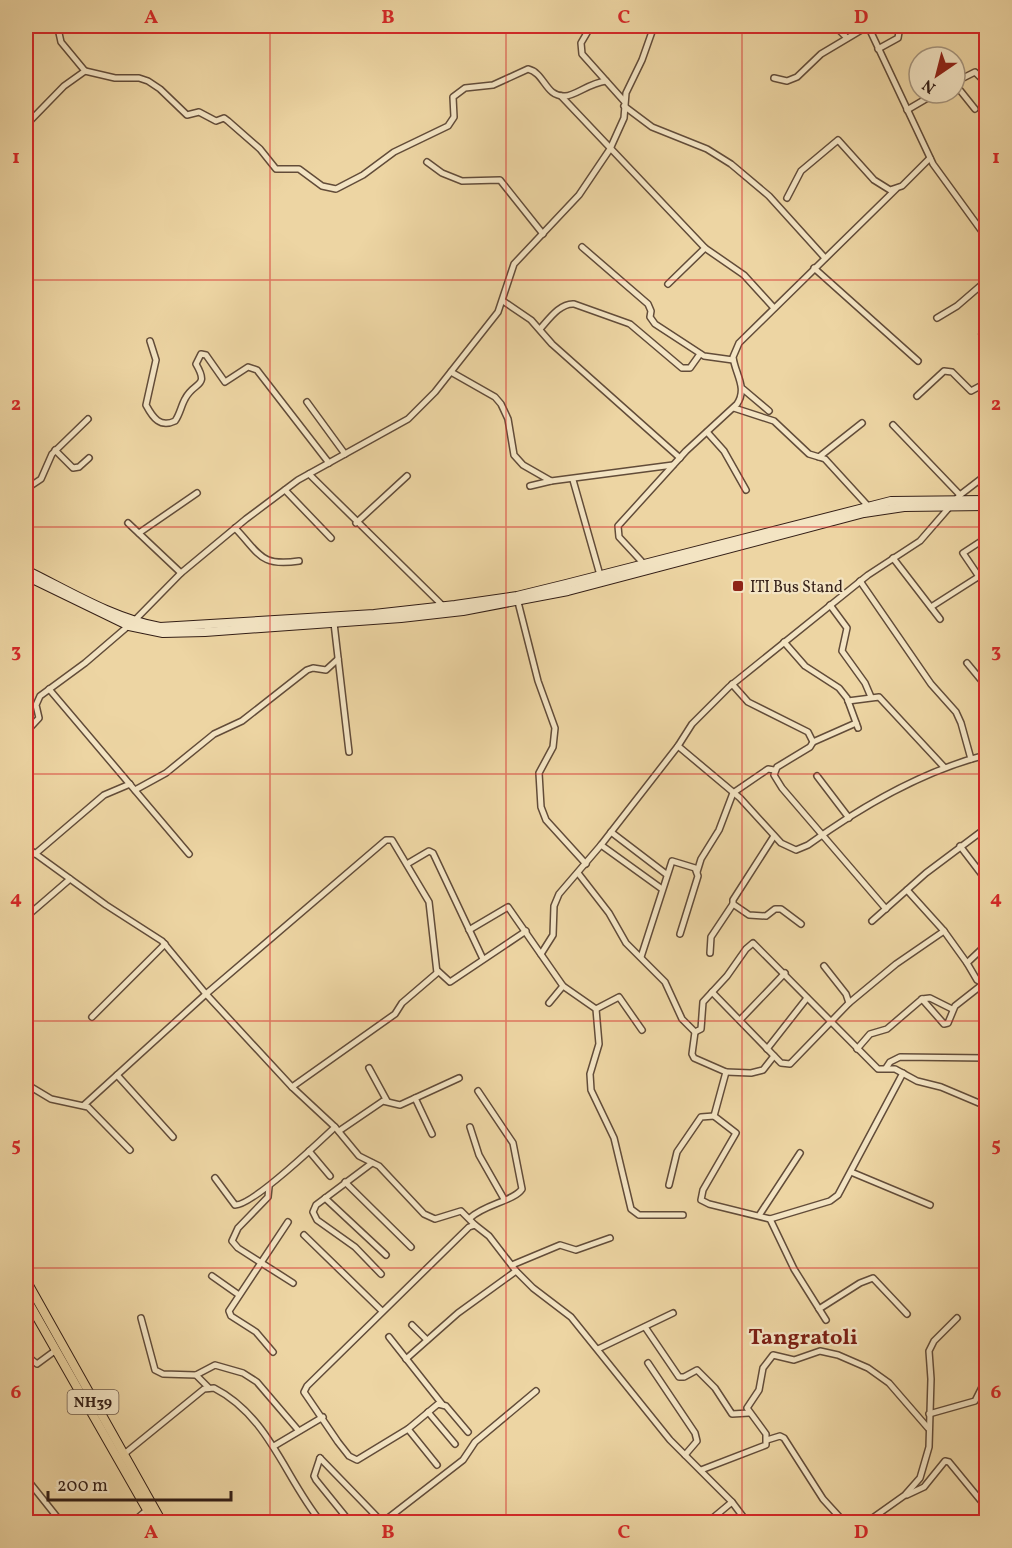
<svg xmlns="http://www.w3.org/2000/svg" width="1012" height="1548" font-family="Vollkorn,serif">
  <rect width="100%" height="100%" fill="#edd5a3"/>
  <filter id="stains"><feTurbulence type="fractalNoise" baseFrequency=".00333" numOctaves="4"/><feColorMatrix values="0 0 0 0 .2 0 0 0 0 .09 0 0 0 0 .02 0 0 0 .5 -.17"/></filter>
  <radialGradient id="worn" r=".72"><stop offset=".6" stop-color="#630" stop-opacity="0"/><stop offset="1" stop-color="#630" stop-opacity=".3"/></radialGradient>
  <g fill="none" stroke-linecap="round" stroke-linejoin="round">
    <g stroke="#624c39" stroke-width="8">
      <g id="street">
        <polyline points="63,26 59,33 61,42 85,71"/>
        <polyline points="591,26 581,43 582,54 624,101"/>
        <polyline points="835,26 847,38"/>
        <polyline points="868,26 933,164 986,237"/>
        <polyline points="878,49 898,38 900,26"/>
        <polyline points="774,78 787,81 797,77 821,54 868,26"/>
        <polyline points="955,82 975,72 986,83"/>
        <polyline points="955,84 975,109"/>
        <polyline points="561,96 705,248 744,275 774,308"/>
        <polyline points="624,106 652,127 707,149 731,164 769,196 825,258"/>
        <polyline points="907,110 936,93"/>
        <path d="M26 125 64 86 85 71 115 78H139L148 81 160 89 187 115 199 112 216 121 224 118 228 121 260 149 276 169H299L322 186 336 189 363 175 394 152 448 126 454 117 453 97 465 88 493 85 528 69C545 73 545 97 565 96 575 96 589 83 606 81"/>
        <polyline points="427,162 442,173 462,181 500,180 543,234"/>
        <polyline points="787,198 801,171 838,140 874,180 890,190 902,186 930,158"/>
        <polyline points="582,247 648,304 651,311 650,317 655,324 704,356 733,360"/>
        <polyline points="814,268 918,361"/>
        <polyline points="668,284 705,248"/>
        <polyline points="503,301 531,320 552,344 680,458"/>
        <polyline points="937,318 957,306 986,281"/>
        <path d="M540 329C549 319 560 303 574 304L630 324 682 368H690L700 354"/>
        <polyline points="982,334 986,330"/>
        <path d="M150 341 156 360 146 405C153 418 160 428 175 421 180 414 181 406 185 399 194 381 210 388 196 364L201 354 206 355 225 382 248 367 257 370 329 463"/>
        <polyline points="451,372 495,397 501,404 508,419 514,455 523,465 551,481 673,465"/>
        <polyline points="743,389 769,411"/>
        <polyline points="917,396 944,371 952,372 971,391 986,383"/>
        <polyline points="307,402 345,454"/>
        <polyline points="734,408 774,421 809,454 819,457 862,423"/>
        <polyline points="707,432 724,451 746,490"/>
        <polyline points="55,450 73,468 79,467 89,458"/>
        <polyline points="819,457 825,459 868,506"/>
        <polyline points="309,474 443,606"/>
        <polyline points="573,480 600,575"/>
        <polyline points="530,486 551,481"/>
        <polyline points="26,489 41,479 52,454 88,419"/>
        <polyline points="285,490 331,538"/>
        <polyline points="960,495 986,475"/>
        <polyline points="128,523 181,573"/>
        <polyline points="356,523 407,476"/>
        <path d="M235 528C260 554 260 567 299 561"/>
        <polyline points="139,533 197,493"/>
        <polyline points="986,538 963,553 986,587"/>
        <polyline points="893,558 940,619"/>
        <path d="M644 564 619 537 618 526 686 451 737 404C748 388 735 374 733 357L739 343 896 189"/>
        <polyline points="860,581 931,684 956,712 961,723 971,759"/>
        <polyline points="518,602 538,681 555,728 553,747 539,773 541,807 546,820 586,864"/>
        <polyline points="830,605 847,628 842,651 865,683 871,697"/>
        <polyline points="931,607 978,577"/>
        <polyline points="334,623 349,752"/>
        <polyline points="784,642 805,666 839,688 847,698 858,728"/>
        <polyline points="967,663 986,686"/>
        <polyline points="732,684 748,702 808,732 813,742 810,747 777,767 774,775 782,788 886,909"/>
        <polyline points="49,689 189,854"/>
        <polyline points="848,701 879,697 944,767"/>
        <polyline points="26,732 39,718 36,705 40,696 85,663 134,621 181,573 246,519 298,480 408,419 435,392 498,312 514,264 579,195 610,149 624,118 626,93 642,60 654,26"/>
        <polyline points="813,742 856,723"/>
        <path d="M678 746 740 798 781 843 796 850 808 845C862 806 922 771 986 755"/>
        <polyline points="817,776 849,818"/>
        <polyline points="135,790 166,773 214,734 242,721 307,670 313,668 326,670 338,659"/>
        <polyline points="611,832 666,874"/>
        <polyline points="774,836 733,900 733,904 749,915 766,916 775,909 781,909 801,924"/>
        <polyline points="601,845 662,889"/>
        <polyline points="960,846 986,880"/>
        <polyline points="26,847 106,905 162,941 206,994 292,1087 335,1127 359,1156 379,1166 424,1214 435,1219 461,1211 475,1225"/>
        <polyline points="35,854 104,795 130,784"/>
        <polyline points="407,864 429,851 433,853 483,959"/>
        <polyline points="697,872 701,859 719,830 733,793 768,769 774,770"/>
        <polyline points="578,873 609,913 626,943 665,982 682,1019 695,1032 701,1029 703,1002 727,976 746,949 753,943 878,1069 895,1069 917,1081 941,1087 986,1106"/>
        <polyline points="907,890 944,931 967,963"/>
        <polyline points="986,901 982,907 986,915"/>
        <polyline points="26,917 70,879"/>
        <polyline points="872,921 926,873 986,828"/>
        <polyline points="469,930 508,907 563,986 596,1009 599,1044 590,1074 591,1090 614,1138 631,1209 639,1215 683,1215"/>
        <polyline points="710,953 711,937 733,904"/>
        <polyline points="541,954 553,935 554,906 559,894 601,845 678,746 692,724 729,687 868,575 920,541 960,495 893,425"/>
        <polyline points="641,957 672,861 695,868 698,876 680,934"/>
        <polyline points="438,971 450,982 526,931"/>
        <polyline points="985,984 977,980 967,963 986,945"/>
        <polyline points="712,992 781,1063 790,1064 849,1003 846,994 824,966"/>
        <polyline points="922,999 930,998 952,1009"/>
        <polyline points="549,1003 563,986"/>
        <polyline points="849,1003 896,964 944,931"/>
        <polyline points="596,1009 619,997 642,1030"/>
        <polyline points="92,1017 165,944"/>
        <polyline points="740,1020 785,973"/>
        <polyline points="695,1032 692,1054 694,1058 726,1072 714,1116 736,1133 703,1190 701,1200 709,1204 770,1219 794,1269 826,1320"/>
        <polyline points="767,1049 807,998"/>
        <polyline points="857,1049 870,1034 887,1029 922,999 944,1024 948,1023 955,1006 983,984"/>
        <polyline points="369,1068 387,1101"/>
        <polyline points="886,1068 890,1062 900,1057 986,1058"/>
        <polyline points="726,1072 751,1073 763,1070 774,1056"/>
        <polyline points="117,1075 173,1137"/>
        <polyline points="26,1084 51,1099 88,1107 130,1150"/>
        <polyline points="415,1098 432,1134"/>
        <polyline points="84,1105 206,994 386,840 392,840 429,902 437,973 402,1003 395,1014 292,1087"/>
        <polyline points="470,1127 479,1155 504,1199"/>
        <polyline points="339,1131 383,1101 400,1105 459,1078"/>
        <polyline points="309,1151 330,1176"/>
        <polyline points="372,1163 316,1205 313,1212 317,1220 355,1247 381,1274"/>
        <polyline points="851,1172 930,1205"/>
        <path d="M215 1178 235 1205C252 1206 319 1142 335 1127"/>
        <polyline points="345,1182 411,1247"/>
        <polyline points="669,1185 677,1152 701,1117 714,1116"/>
        <polyline points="269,1187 268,1197 238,1228 232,1241 238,1248 293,1283"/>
        <polyline points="325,1198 386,1255"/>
        <polyline points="760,1214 800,1153"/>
        <path d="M470 1218C485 1204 514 1201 522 1189L513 1143 478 1091"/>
        <polyline points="770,1219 830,1201 838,1195 903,1073"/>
        <polyline points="304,1235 382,1311"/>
        <polyline points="512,1265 560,1245 576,1250 610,1238"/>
        <polyline points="212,1276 239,1295"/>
        <polyline points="819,1309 860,1283 873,1278 907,1314"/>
        <polyline points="141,1318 155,1370 163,1374 196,1375 209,1388"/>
        <polyline points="412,1325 427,1340"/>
        <polyline points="645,1327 679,1377 684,1377 697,1370 715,1388 732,1414 749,1413"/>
        <polyline points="389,1337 442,1404"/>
        <polyline points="598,1349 673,1313"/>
        <polyline points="273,1352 256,1332 231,1316 229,1311 288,1222"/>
        <polyline points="26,1355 37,1364 56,1350"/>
        <polyline points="406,1359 458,1313 516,1271"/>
        <polyline points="648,1363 695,1433 697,1441 685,1455"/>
        <polyline points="196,1375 215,1365 243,1373 257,1382 298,1430"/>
        <polyline points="428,1412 455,1444"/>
        <polyline points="929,1414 975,1401 986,1379"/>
        <polyline points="408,1429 437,1465"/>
        <polyline points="468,1432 446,1406 438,1404 408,1429 357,1460 349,1456 338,1442 304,1392 307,1386 469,1227 475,1225 489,1236 516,1271 533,1288 571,1317 670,1440 732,1502 747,1522"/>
        <polyline points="767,1440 780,1436 784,1438 823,1499 844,1522"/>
        <polyline points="274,1446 323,1417"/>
        <path d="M123 1455 204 1389 214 1388C269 1416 285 1478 321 1522"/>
        <polyline points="320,1458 382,1522"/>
        <polyline points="320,1458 314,1476 316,1480 350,1522"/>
        <polyline points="701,1470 766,1445 766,1434 747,1408 759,1390 763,1368 773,1355 794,1360 820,1351 838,1355 868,1368 889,1383 928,1428"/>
        <polyline points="26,1478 61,1522"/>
        <polyline points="907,1495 924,1487 945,1461 949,1462 986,1507"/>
        <polyline points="133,1522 147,1510"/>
        <polyline points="383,1522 463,1460 475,1442 536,1391"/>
        <polyline points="708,1522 732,1502"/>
        <polyline points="867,1522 905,1495 920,1478 929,1447 931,1379 929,1351 934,1341 957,1318"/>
      </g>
    </g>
    <g stroke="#331e16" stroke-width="10">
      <g id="secondary">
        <path d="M26 570C69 591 112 618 160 627L374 614 455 605 517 596 566 584 891 501 986 500"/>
        <polyline points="26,576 129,626 163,633 205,632 401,618 463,611 568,591 864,513 904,507 986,506"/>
      </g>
    </g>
    <g stroke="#331e16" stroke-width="10">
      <g id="primary">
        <polyline points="26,1280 162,1522"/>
        <polyline points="26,1298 154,1522"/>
      </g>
    </g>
    <use href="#street" stroke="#f3e4c3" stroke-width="5"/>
    <use href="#secondary" stroke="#f3e4c3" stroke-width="8"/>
    <use href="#primary" stroke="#edd5a3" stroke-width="8"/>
  </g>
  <path fill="none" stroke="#d62828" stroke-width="1.5" stroke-opacity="0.55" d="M270 26V1522M506 26V1522M742 26V1522M26 280H986M26 527H986M26 774H986M26 1021H986M26 1268H986"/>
  <rect fill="#8f2418" stroke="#f3e4c3" stroke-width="2" x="732" y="580" width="12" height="12" rx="3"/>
  <g text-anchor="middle" stroke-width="4.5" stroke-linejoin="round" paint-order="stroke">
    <rect fill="#f3e4c3" stroke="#6d594a" stroke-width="1.5" x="67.5" y="1390" width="51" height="24" rx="4.5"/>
    <g font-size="15" font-weight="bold" fill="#331e16">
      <text x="93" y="1407">NH39</text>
    </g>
    <g font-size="16" fill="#331e16" stroke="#f3e4c3" text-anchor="start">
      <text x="750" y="592">ITI Bus Stand</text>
    </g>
    <g font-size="22" font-weight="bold" fill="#7a1f14" stroke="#f3e4c3">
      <text x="803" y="1344">Tangratoli</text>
    </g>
  </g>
  <rect width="1012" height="1548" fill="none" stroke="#edd5a3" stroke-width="66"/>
  <g transform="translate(937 75) rotate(215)"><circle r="28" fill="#f3e4c3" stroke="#a6957e" stroke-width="1.5"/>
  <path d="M0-4.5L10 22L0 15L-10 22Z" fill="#8f2418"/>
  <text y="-9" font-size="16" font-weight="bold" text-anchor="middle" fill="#331e16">N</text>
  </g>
  <path d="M48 1491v9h183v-9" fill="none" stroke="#331e16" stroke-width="3"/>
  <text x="57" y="1491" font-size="18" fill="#331e16" stroke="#f3e4c3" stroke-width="4.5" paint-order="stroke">200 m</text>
  <rect x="33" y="33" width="946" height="1482" fill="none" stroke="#d62828" stroke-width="2"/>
  <g font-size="20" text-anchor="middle" font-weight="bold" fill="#d62828">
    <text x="151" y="23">A</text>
    <text x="388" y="23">B</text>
    <text x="624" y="23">C</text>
    <text x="861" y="23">D</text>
    <text x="16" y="163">1</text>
    <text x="996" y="163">1</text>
    <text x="16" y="410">2</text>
    <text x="996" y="410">2</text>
    <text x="16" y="657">3</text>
    <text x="996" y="657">3</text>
    <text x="16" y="904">4</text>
    <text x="996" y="904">4</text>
    <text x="16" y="1151">5</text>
    <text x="996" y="1151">5</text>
    <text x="16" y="1398">6</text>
    <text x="996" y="1398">6</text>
    <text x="151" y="1538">A</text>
    <text x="388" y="1538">B</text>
    <text x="624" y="1538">C</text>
    <text x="861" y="1538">D</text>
  </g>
  <rect width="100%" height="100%" filter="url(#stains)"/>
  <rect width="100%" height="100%" fill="url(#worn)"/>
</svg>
